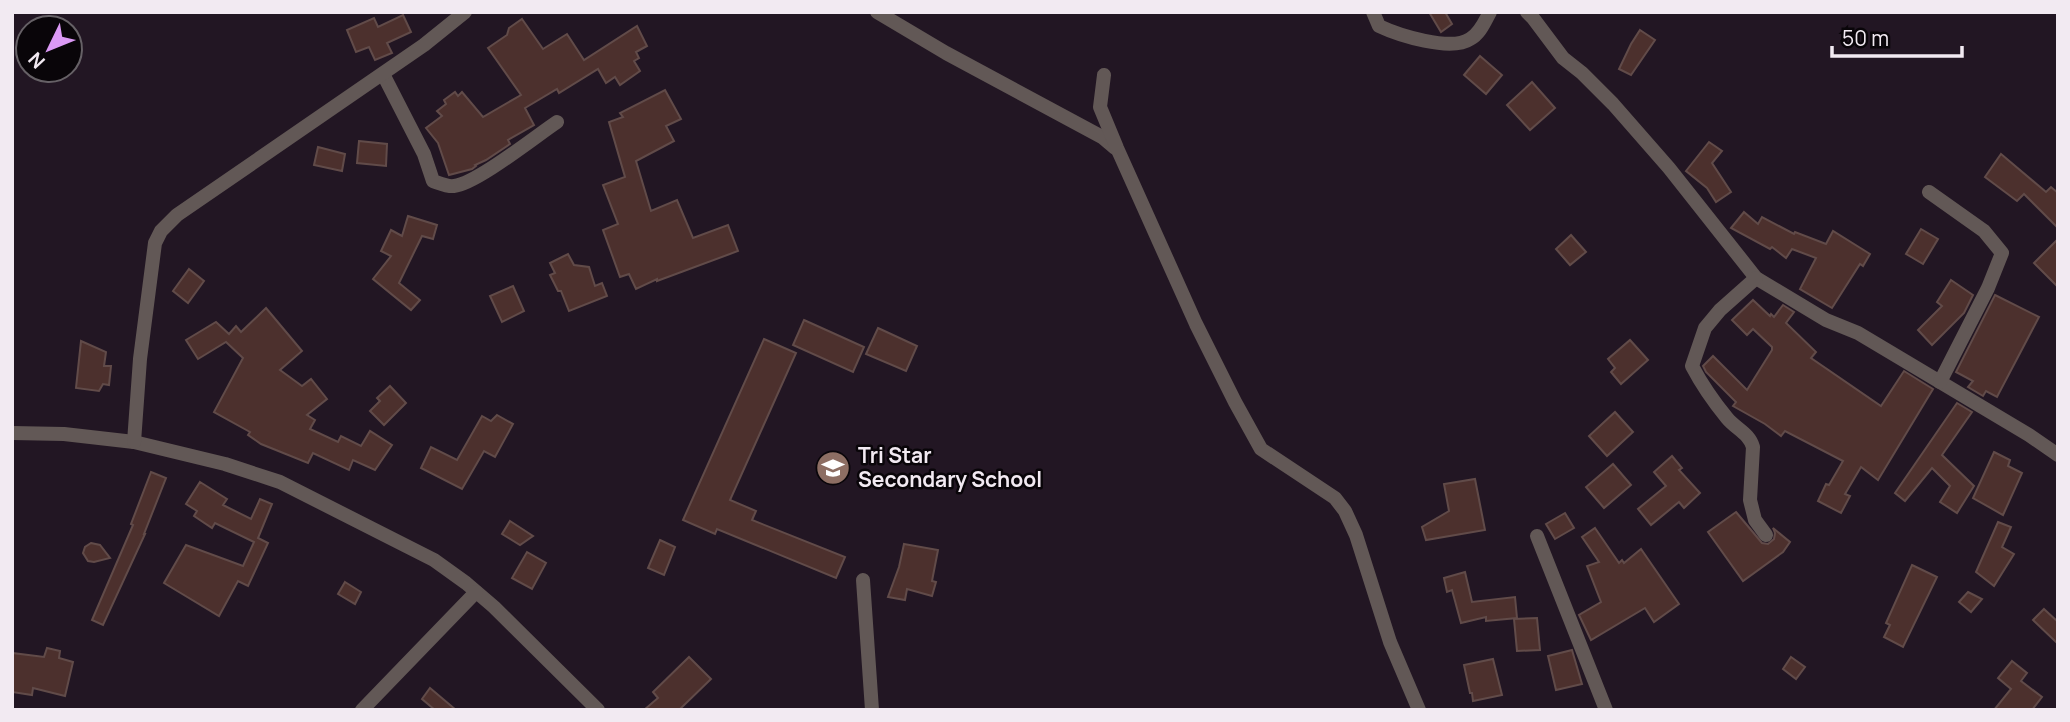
<svg xmlns="http://www.w3.org/2000/svg" width="2070" height="722" font-family="Manrope,sans-serif">
  <rect width="100%" height="100%" fill="#221623"/>
  <g fill="#4c302d" stroke="#614b49" stroke-width="2">
    <polygon points="1429,12 1445,12 1452,24 1441,32"/>
    <polygon points="403,15 411,32 387,43 392,53 375,60 369,47 356,52 347,30 374,18 378,27"/>
    <polygon points="522,19 543,49 567,34 584,60 637,26 647,46 636,52 639,58 634,61 640,71 620,85 615,77 606,83 598,69 559,93 557,89 525,108 534,125 508,140 510,144 486,160 475,165 476,166 472,169 449,175 438,143 426,128 442,116 437,111 446,104 444,100 455,92 458,96 462,92 483,117 521,95 488,48 507,35 509,28"/>
    <polygon points="1640,30 1655,40 1631,75 1619,69 1631,44"/>
    <polygon points="1480,56 1502,75 1486,94 1464,75"/>
    <polygon points="1532,82 1555,108 1530,130 1507,105"/>
    <polygon points="665,90 681,119 666,126 674,141 636,161 651,211 677,200 693,238 728,225 738,251 657,281 657,279 636,289 629,274 620,277 603,230 618,224 603,185 625,177 609,122 623,117 620,113"/>
    <polygon points="359,141 387,144 386,166 357,163"/>
    <polygon points="1709,142 1722,151 1712,163 1731,192 1716,202 1707,188 1686,171"/>
    <polygon points="318,147 345,154 342,171 314,165"/>
    <polygon points="2001,154 2046,192 2051,187 2058,193 2058,228 2024,194 2017,201 1985,177"/>
    <polygon points="1744,212 1758,224 1762,217 1794,234 1795,232 1826,244 1833,231 1870,254 1863,266 1860,264 1832,308 1800,289 1816,258 1792,249 1786,258 1772,247 1770,249 1731,228"/>
    <polygon points="408,216 437,225 433,239 422,236 399,283 420,300 411,310 373,279 391,256 381,251 391,230 402,236"/>
    <polygon points="1921,229 1938,239 1923,264 1906,254"/>
    <polygon points="1571,235 1586,252 1570,265 1556,249"/>
    <polygon points="2058,239 2058,287 2034,263"/>
    <polygon points="568,254 574,265 589,267 595,286 602,283 607,296 569,311 561,291 558,291 550,275 555,273 550,263"/>
    <polygon points="189,269 204,281 188,303 173,291"/>
    <polygon points="1951,280 1973,295 1964,313 1932,345 1918,330 1942,306 1937,302"/>
    <polygon points="513,286 524,311 502,322 490,296"/>
    <polygon points="1995,295 2039,317 1997,397 1986,391 1983,396 1968,387 1973,381 1956,372"/>
    <polygon points="1753,300 1770,316 1771,314 1774,317 1783,305 1794,312 1786,323 1816,352 1811,358 1881,406 1904,371 1933,389 1878,480 1861,467 1845,494 1850,496 1841,513 1818,501 1826,484 1829,485 1843,461 1785,431 1781,436 1765,424 1733,406 1736,402 1706,372 1703,366 1713,356 1747,390 1772,350 1772,347 1753,329 1747,335 1732,320"/>
    <polygon points="266,308 302,351 280,370 302,386 311,379 327,399 307,415 315,420 310,429 338,442 341,436 361,446 370,431 392,445 375,470 353,460 349,470 313,453 308,463 261,444 248,435 250,432 214,412 243,358 226,342 198,359 186,340 216,322 229,334 236,326 241,332"/>
    <polygon points="804,320 864,347 853,372 793,345"/>
    <polygon points="878,328 917,346 906,371 866,354"/>
    <polygon points="764,339 796,353 730,500 756,511 752,520 845,557 836,578 717,529 715,534 683,520"/>
    <polygon points="1630,340 1648,360 1621,384 1611,372 1615,368 1608,359"/>
    <polygon points="81,341 106,352 104,366 111,366 109,385 103,384 99,391 76,388"/>
    <polygon points="390,386 406,403 384,425 370,411 380,401 377,398"/>
    <polygon points="1957,403 1972,412 1942,455 1974,486 1957,513 1940,502 1950,486 1932,468 1905,501 1895,493"/>
    <polygon points="1615,412 1633,432 1607,456 1589,436"/>
    <polygon points="497,415 513,424 495,457 484,451 462,489 421,468 431,447 457,460 482,416 491,421"/>
    <polygon points="1994,452 2010,460 2008,466 2022,473 2003,515 1973,498"/>
    <polygon points="1672,456 1682,468 1679,470 1700,493 1684,508 1679,502 1651,525 1638,509 1666,486 1654,472"/>
    <polygon points="1613,464 1631,485 1604,508 1586,487"/>
    <polygon points="151,472 166,478 144,534 145,534 103,625 92,620 133,525 131,524"/>
    <polygon points="1475,479 1485,530 1426,540 1422,527 1449,511 1444,484"/>
    <polygon points="200,482 227,499 223,505 251,519 260,499 272,504 258,538 268,543 248,586 238,581 219,616 164,583 186,545 243,566 254,542 215,523 212,528 194,516 197,511 186,504"/>
    <polygon points="1736,512 1762,543 1768,544 1774,539 1775,533 1773,528 1790,542 1783,552 1743,581 1708,532"/>
    <polygon points="1565,513 1574,528 1555,539 1546,524"/>
    <polygon points="510,521 533,536 520,545 502,534"/>
    <polygon points="1998,522 2011,527 2002,547 2014,554 1994,586 1976,572"/>
    <polygon points="1595,528 1619,563 1622,560 1624,563 1641,549 1679,604 1654,622 1645,608 1591,640 1579,615 1601,602 1587,566 1599,562 1582,537"/>
    <polygon points="660,540 675,547 664,575 648,568"/>
    <polygon points="91,543 100,545 110,558 94,562 88,561 83,553 85,547"/>
    <polygon points="904,544 938,550 932,581 936,582 932,596 907,589 905,600 888,597 899,567"/>
    <polygon points="527,552 546,563 532,589 512,578"/>
    <polygon points="1912,565 1937,577 1903,647 1884,637 1890,625 1886,623"/>
    <polygon points="1465,572 1472,602 1515,597 1517,618 1486,621 1486,617 1461,623 1452,590 1447,592 1444,578"/>
    <polygon points="345,582 361,592 355,604 338,594"/>
    <polygon points="1968,592 1982,599 1971,612 1959,602"/>
    <polygon points="2044,609 2058,622 2058,644 2033,620"/>
    <polygon points="1537,618 1540,650 1517,651 1514,619"/>
    <polygon points="47,648 60,651 59,658 73,662 65,696 33,688 32,695 12,692 12,653 44,657"/>
    <polygon points="1572,650 1582,684 1556,690 1548,656"/>
    <polygon points="689,657 711,679 679,710 644,710 658,698 653,692"/>
    <polygon points="1791,657 1805,667 1796,679 1783,669"/>
    <polygon points="1493,659 1502,695 1473,701 1472,693 1470,693 1464,665"/>
    <polygon points="2012,661 2027,673 2021,681 2042,697 2032,710 1994,710 2011,689 1998,678"/>
    <polygon points="430,688 456,710 435,710 422,699"/>
  </g>
  <g fill="none" stroke-linecap="round" stroke-linejoin="round">
    <g stroke="#625856" stroke-width="14">
      <polyline points="877,12 946,53 1102,137 1115,148"/>
      <path d="M1373 12 1379 26C1398 35 1451 52 1470 39 1480 34 1485 21 1490 12"/>
      <polyline points="1527,12 1533,18 1563,58 1582,73 1613,104 1669,168 1756,278 1826,320 1858,333 2029,435 2058,455"/>
      <path d="M383 74 424 154 433 181C439 183 448 187 454 186 476 184 536 136 557 122"/>
      <polyline points="1104,75 1100,107 1117,148 1196,324 1235,402 1261,449 1335,498 1345,511 1356,535 1390,642 1419,710"/>
      <polyline points="1929,192 1984,231 2002,253 1988,288 1940,382"/>
      <path d="M1756 278 1720 310 1705 328 1692 366C1702 385 1713 401 1727 418 1736 429 1749 433 1753 447L1750 500 1755 520 1766 535"/>
      <polyline points="12,433 64,434 134,442 225,464 280,482 434,560 466,583 494,607 598,710"/>
      <polyline points="134,442 140,359 155,243 161,231 177,215 424,45 465,12"/>
      <polyline points="1537,536 1606,710"/>
      <polyline points="863,580 872,710"/>
      <polyline points="362,710 476,592"/>
    </g>
  </g>
  <defs>
    <g id="school-disc" transform="scale(1.75)"><circle r="9.5" fill="#8d6e63" stroke="#090509"/><path d="M0-5L7-2L0 1L-7-2ZM-4 1L0 2.5L4 1V4Q0 6-4 4Z" fill="#fff"/></g>
  </defs>
  <g fill-rule="evenodd">
    <use href="#school-disc" x="833" y="468"/>
  </g>
  <g text-anchor="middle" stroke-width="5" stroke-linejoin="round" paint-order="stroke">
    <g font-size="21" font-weight="bold" fill="#f2eaf2" stroke="#090509" text-anchor="start">
      <text x="858" y="463">Tri Star<tspan x="858" dy="24">Secondary School</tspan></text>
    </g>
  </g>
  <rect width="2070" height="722" fill="none" stroke="#f2eaf2" stroke-width="28"/>
  <g transform="translate(49 49) rotate(227)"><circle r="33" fill="#090509" stroke="#666166" stroke-width="2"/>
  <path d="M0-5L12 26L0 18L-12 26Z" fill="#db99f5"/>
  <text y="-10" font-size="19" font-weight="bold" text-anchor="middle" fill="#f2eaf2">N</text>
  </g>
  <path d="M1832 46v10h130v-10" fill="none" stroke="#f2eaf2" stroke-width="3.5"/>
  <text x="1842" y="46" font-size="21" fill="#f2eaf2" stroke="#090509" stroke-width="5" paint-order="stroke">50 m</text>
</svg>
